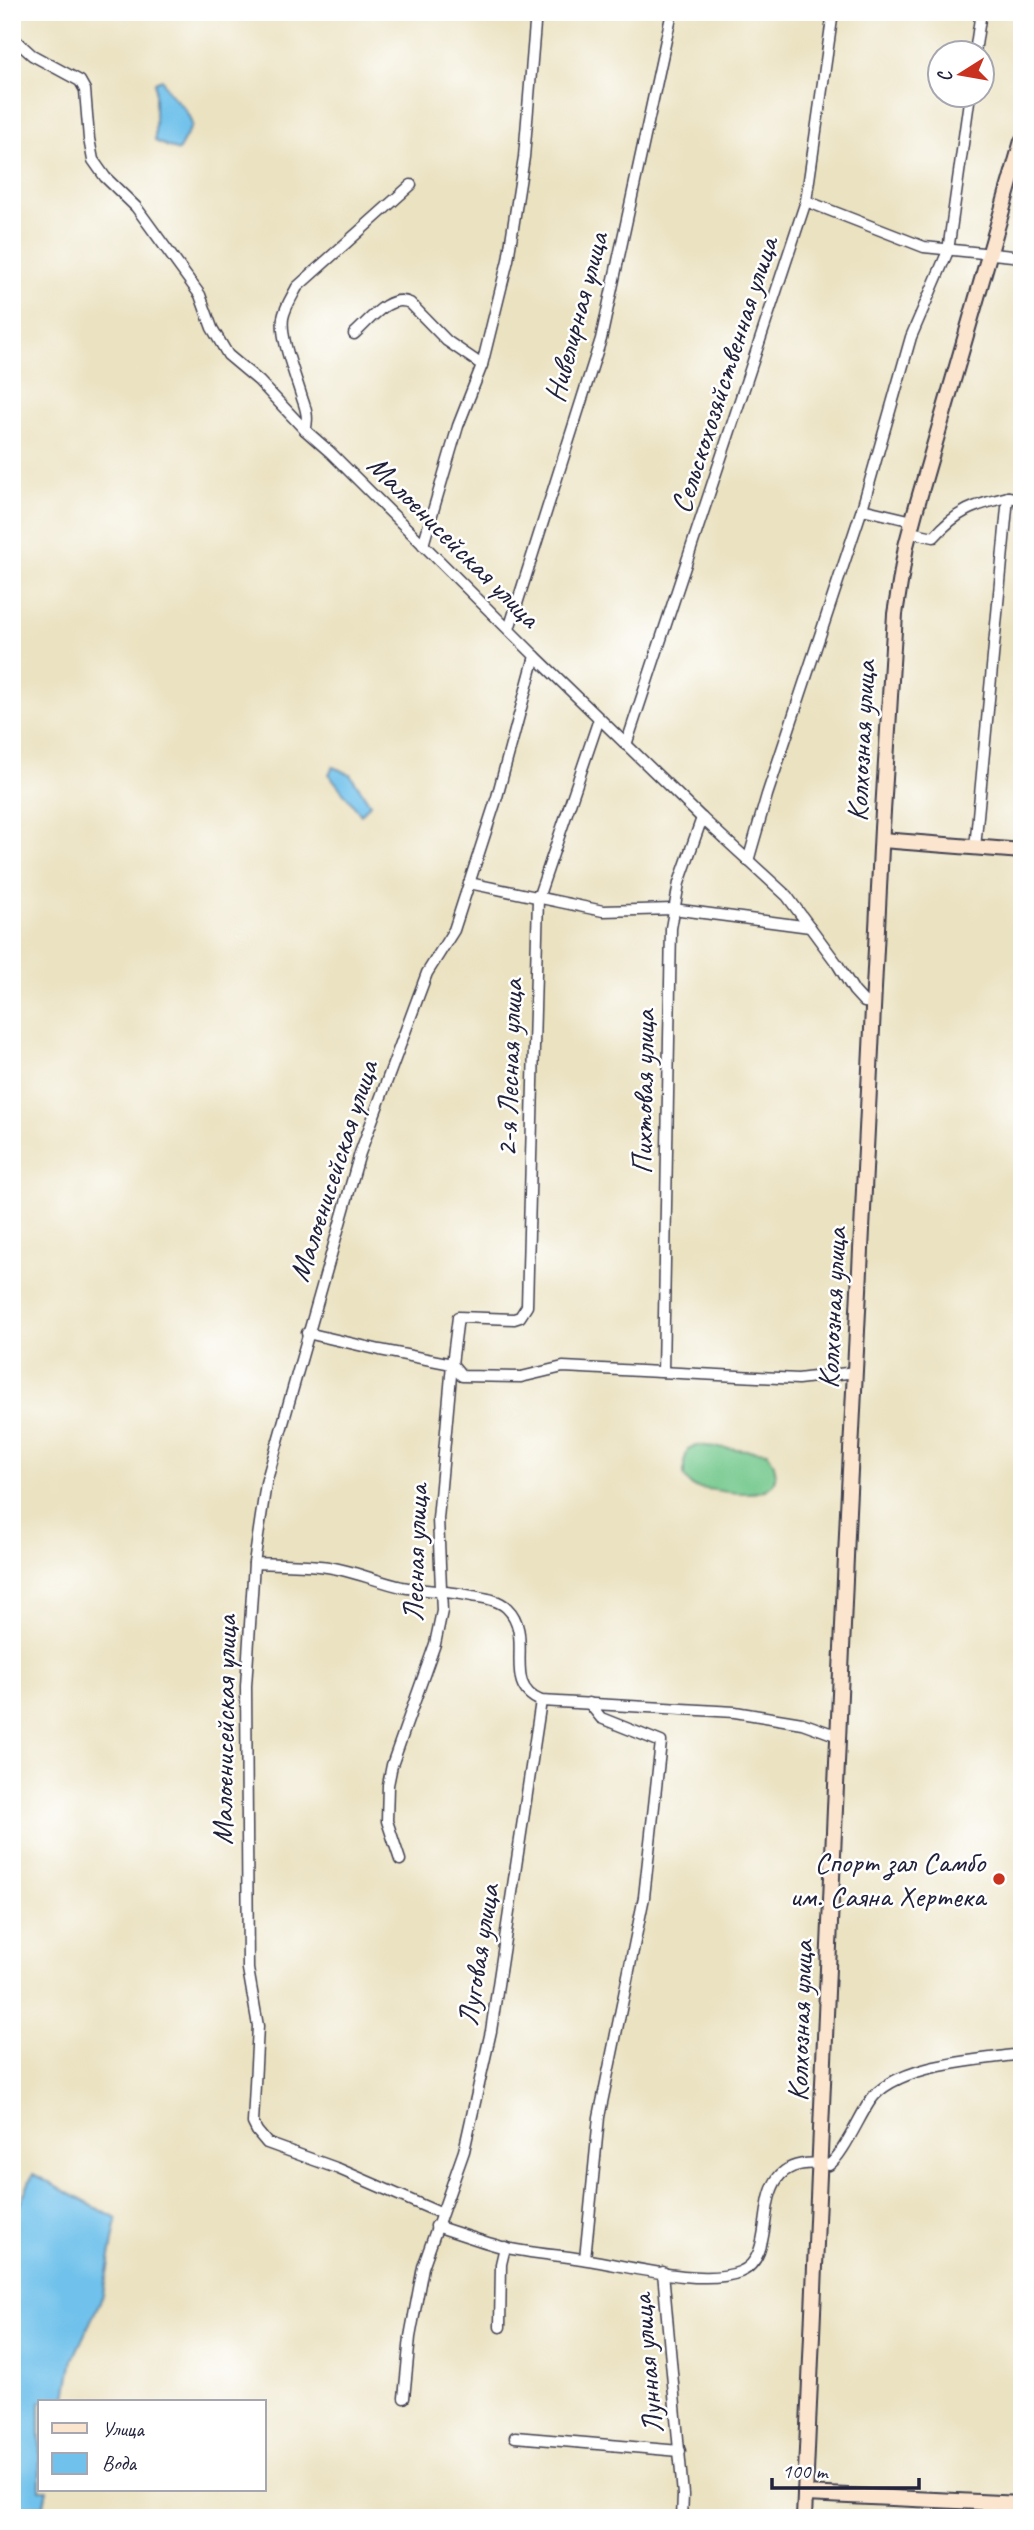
<svg xmlns="http://www.w3.org/2000/svg" width="1034" height="2530" font-family="Caveat,sans-serif">
  <rect width="100%" height="100%" fill="#fff"/>
  <filter id="ink" filterUnits="userSpaceOnUse"><feTurbulence type="fractalNoise" baseFrequency=".0143" numOctaves="2"/><feDisplacementMap in="SourceGraphic" scale="14" xChannelSelector="R" yChannelSelector="G"/><feConvolveMatrix kernelMatrix="1 2 1 2 8 2 1 2 1" color-interpolation-filters="sRGB"/></filter>
  <filter id="wash" filterUnits="userSpaceOnUse"><feTurbulence type="fractalNoise" baseFrequency=".00686" numOctaves="4" result="noise"/><feDisplacementMap in="SourceGraphic" scale="28" xChannelSelector="R" yChannelSelector="G"/><feGaussianBlur stdDeviation="1.57" result="paint"/><feColorMatrix in="noise" values="0 0 0 0 0 0 0 0 0 0 0 0 0 0 0 0 0 1.4 0 .05"/><feComposite in="paint" operator="in"/></filter>
  <g filter="url(#wash)">
    <rect width="100%" height="100%" fill="#ebe2c1"/>
    <path fill="#73c88c" stroke="#4a7564" stroke-width="2" d="M696 1445 767 1452C773 1460 777 1468 775 1478 770 1504 712 1489 693 1487L684 1477V1462L688 1449Z"/>
    <g fill="#70c1eb" stroke="#497293" stroke-width="2">
      <path d="M162 79C170 101 187 103 192 125L178 151 155 141V82Z"/>
      <polygon points="333,767 350,774 370,804 361,815 329,774"/>
      <polygon points="33,2174 117,2219 103,2295 73,2359 65,2402 40,2402 40,2490 47,2490 41,2518 12,2518 12,2221"/>
    </g>
  </g>
  <g filter="url(#ink)">
    <g fill="none" stroke-linecap="round" stroke-linejoin="round">
      <g stroke="#403f4f" stroke-width="13">
        <g id="street">
          <polyline points="12,37 32,55 80,81 85,90 89,139 93,160 105,177 136,207 200,295 212,328 228,355 259,381 305,430 330,452 535,656 497,797 454,930 427,973 360,1153 266,1483 254,1563 246,1686 248,1969 258,2026 253,2123 257,2131 267,2143 339,2169 440,2213"/>
          <polyline points="975,52 981,12"/>
          <polyline points="806,201 924,247 1022,257"/>
          <path d="M354 334C369 321 389 293 410 303L447 341 482 365"/>
          <path d="M305 430C309 419 306 409 302 398 296 377 280 339 283 318 285 307 292 297 297 287L411 185"/>
          <polyline points="862,509 913,521"/>
          <path d="M910 532 934 537C958 510 974 505 1008 497"/>
          <polyline points="423,545 458,426 482,365 508,260 524,157 536,12"/>
          <polyline points="509,629 601,339 672,12"/>
          <polyline points="535,656 702,818 787,896 838,965 854,991 864,1002 874,1003"/>
          <polyline points="626,745 806,201 833,12"/>
          <polyline points="975,848 1008,497 1022,499"/>
          <polyline points="748,861 767,795 862,509 911,337 948,251 970,94"/>
          <polyline points="469,883 603,911 673,909 810,927"/>
          <polyline points="307,1333 380,1350 452,1364 462,1376 521,1377 563,1367 798,1379 855,1372"/>
          <polyline points="663,1372 671,928 679,883 702,818"/>
          <path d="M254 1563C275 1564 297 1564 319 1566 347 1568 375 1581 402 1587 425 1591 449 1591 472 1596 483 1598 498 1599 507 1608 536 1636 500 1685 541 1701L735 1712 802 1723 838 1736"/>
          <polyline points="400,1860 387,1821 388,1785 392,1765 435,1644 442,1611 438,1519 452,1364 458,1317 514,1319 520,1317 527,1306 538,898 599,719"/>
          <path d="M436 2226C458 2233 480 2241 502 2247 528 2253 556 2255 582 2259 624 2265 702 2287 740 2272 788 2253 736 2150 829 2165 843 2155 859 2117 870 2101 895 2064 980 2060 1022 2054"/>
          <polyline points="585,2259 599,2117 644,1897 661,1742 601,1718 589,1703"/>
          <polyline points="663,2272 683,2495 682,2518"/>
          <polyline points="500,2327 501,2264 505,2247"/>
          <polyline points="404,2398 410,2337 423,2267 464,2151 491,2031 541,1701"/>
          <polyline points="515,2437 680,2451"/>
        </g>
      </g>
      <g stroke="#403f4f" stroke-width="18">
        <g id="secondary">
          <polyline points="882,840 1022,851"/>
          <polyline points="805,2494 1022,2504"/>
          <polyline points="804,2518 848,1511 882,828 895,614 906,546 915,512 1022,141"/>
        </g>
      </g>
      <use href="#street" stroke="#fff" stroke-width="10"/>
      <use href="#secondary" stroke="#fbe5cf" stroke-width="14"/>
    </g>
  </g>
  <circle fill="#c8321e" stroke="#fff" stroke-width="2.5" cx="999" cy="1879" r="7"/>
  <g text-anchor="middle" stroke-width="5" stroke-linejoin="round" paint-order="stroke">
    <g font-size="30" fill="#22223b" stroke="#fff">
      <text transform="translate(576 317) rotate(-75)" y="10">Нивелирная улица</text>
      <text transform="translate(724 375) rotate(-72)" y="10">Сельскохозяйственная улица</text>
      <text transform="translate(454 541) rotate(45)" y="10">Малоенисейская улица</text>
      <text transform="translate(861 741) rotate(-87)" y="10">Колхозная улица</text>
      <text transform="translate(509 1068) rotate(-88)" y="10">2-я Лесная улица</text>
      <text transform="translate(643 1092) rotate(-89)" y="10">Пихтовая улица</text>
      <text transform="translate(333 1171) rotate(-72)" y="10">Малоенисейская улица</text>
      <text transform="translate(832 1308) rotate(-87)" y="10">Колхозная улица</text>
      <text transform="translate(415 1553) rotate(-88)" y="10">Лесная улица</text>
      <text transform="translate(224 1730) rotate(-89)" y="10">Малоенисейская улица</text>
      <text transform="translate(478 1955) rotate(-81)" y="10">Луговая улица</text>
      <text transform="translate(800 2021) rotate(-88)" y="10">Колхозная улица</text>
      <text transform="translate(647 2364) rotate(-95)" y="10">Лунная улица</text>
    </g>
    <g font-size="30" fill="#22223b" stroke="#fff" text-anchor="end">
      <text x="985" y="1872">Спорт зал Самбо<tspan x="985" dy="34">им. Саяна Хертека</tspan></text>
    </g>
  </g>
  <rect width="1034" height="2530" fill="none" stroke="#fff" stroke-width="42"/>
  <rect x="38" y="2400" width="228" height="91" fill="#ffffff" stroke="#a7a7b1" stroke-width="2"/>
  <rect x="52" y="2423" width="35" height="10" fill="#fbe5cf" stroke="#a7a7b1" stroke-width="2"/>
  <text x="102" y="2436" font-size="21" fill="#22223b">Улица</text>
  <rect x="52" y="2453" width="35" height="21" fill="#70c1eb" stroke="#a7a7b1" stroke-width="2"/>
  <text x="102" y="2470" font-size="21" fill="#22223b">Вода</text>
  <g transform="translate(961 74) rotate(259)"><circle r="33" fill="#ffffff" stroke="#a7a7b1" stroke-width="2"/>
  <path d="M0-5L12 26L0 18L-12 26Z" fill="#c8321e"/>
  <text y="-10" font-size="19" font-weight="bold" text-anchor="middle" fill="#22223b">С</text>
  </g>
  <path d="M772 2478v10h147v-10" fill="none" stroke="#22223b" stroke-width="3.5"/>
  <text x="782" y="2478" font-size="21" fill="#22223b" stroke="#ffffff" stroke-width="5" paint-order="stroke">100 m</text>
</svg>
